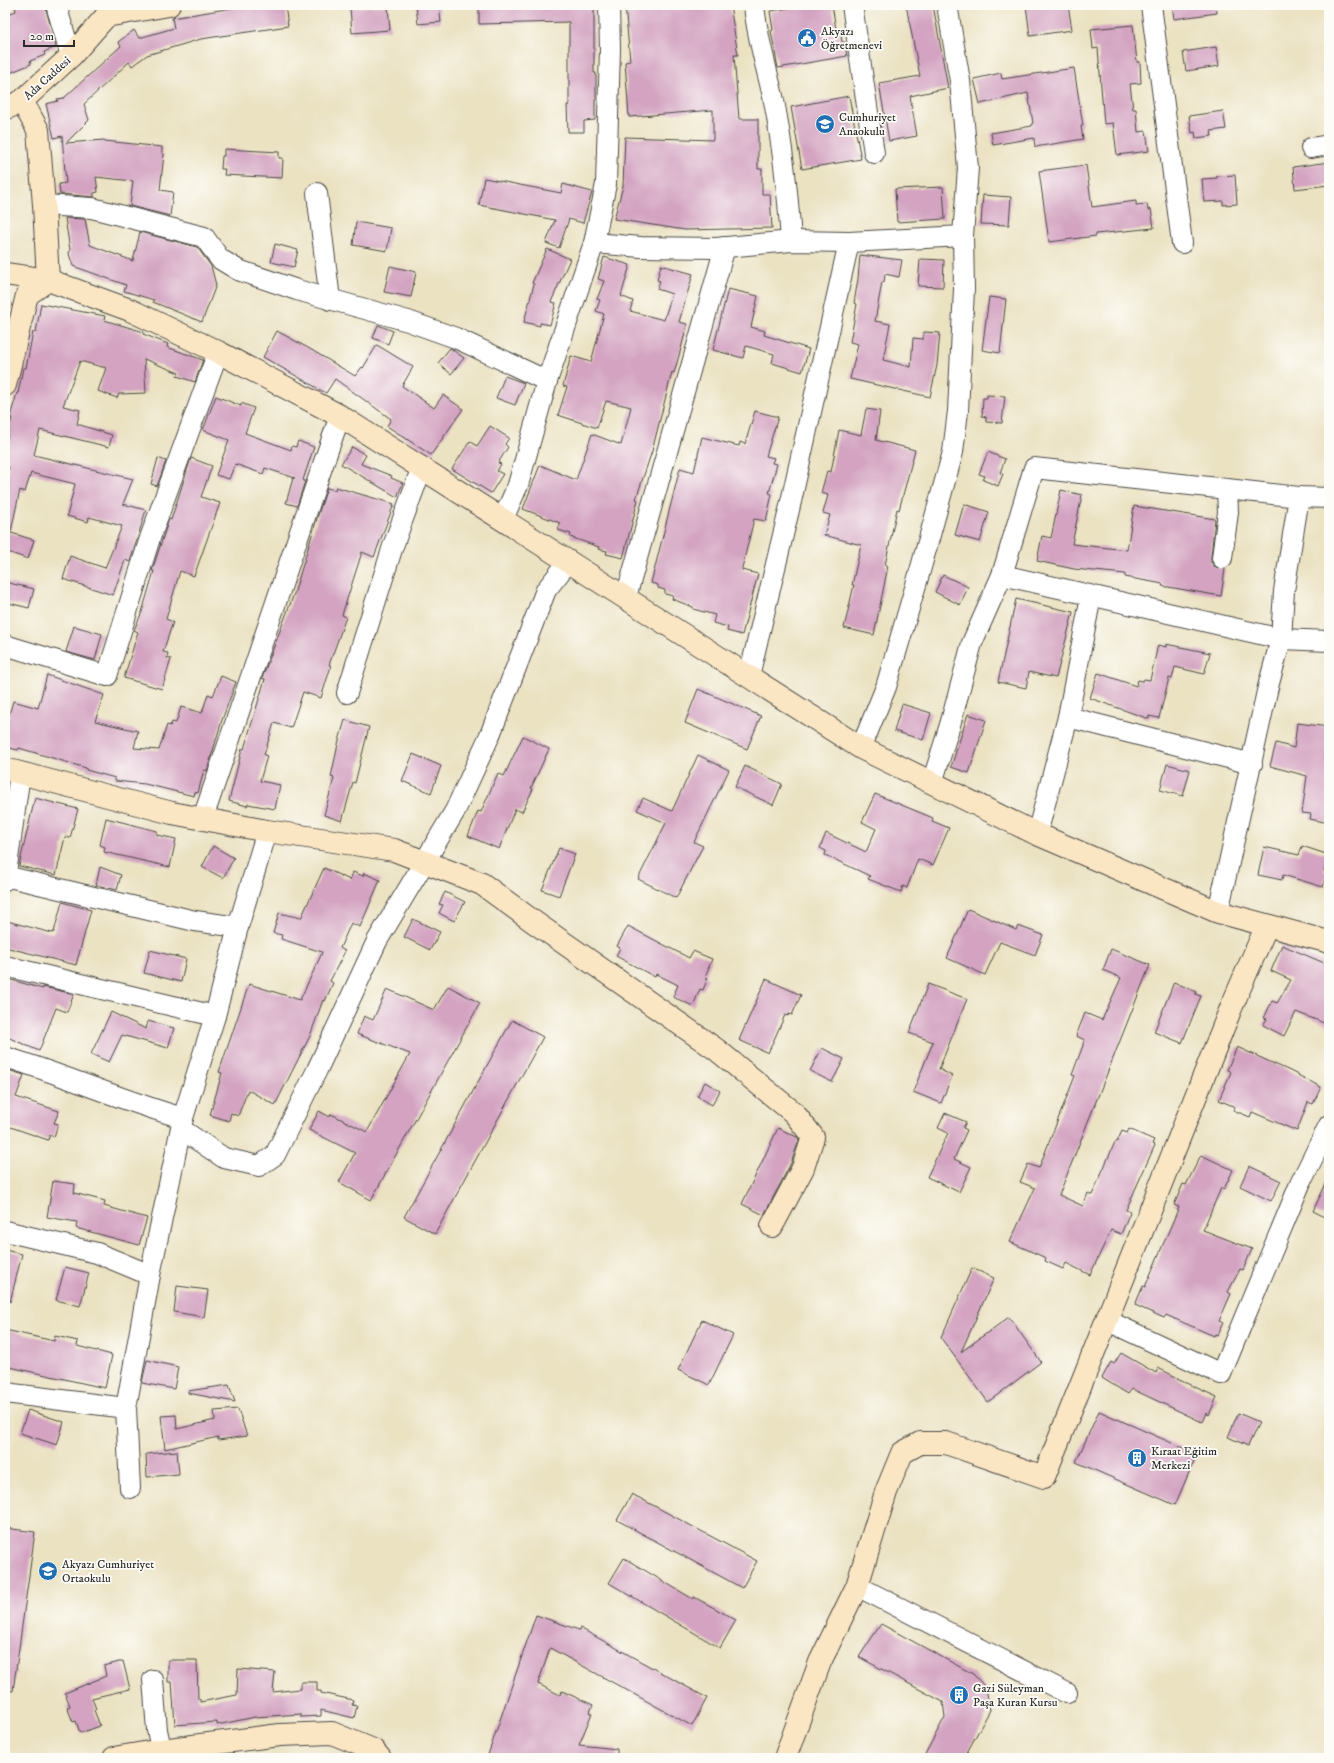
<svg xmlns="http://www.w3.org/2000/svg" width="1334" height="1763" font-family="'IM FELL DW Pica',serif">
  <rect width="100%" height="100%" fill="#fdfcf7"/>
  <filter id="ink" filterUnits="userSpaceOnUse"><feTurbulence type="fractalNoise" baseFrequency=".025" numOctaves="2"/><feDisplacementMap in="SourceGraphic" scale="8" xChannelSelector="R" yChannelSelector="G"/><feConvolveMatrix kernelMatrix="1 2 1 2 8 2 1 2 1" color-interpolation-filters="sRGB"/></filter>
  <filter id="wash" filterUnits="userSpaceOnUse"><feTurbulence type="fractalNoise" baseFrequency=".012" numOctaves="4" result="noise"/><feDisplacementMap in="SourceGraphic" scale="16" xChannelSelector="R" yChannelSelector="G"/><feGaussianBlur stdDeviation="0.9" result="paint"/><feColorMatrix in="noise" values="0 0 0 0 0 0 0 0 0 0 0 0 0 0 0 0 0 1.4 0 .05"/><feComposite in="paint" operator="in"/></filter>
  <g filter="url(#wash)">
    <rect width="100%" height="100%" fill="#ebe2c2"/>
    <g id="blocks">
      <g fill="#d3a3c1">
        <polygon points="15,5 45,5 56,47 44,52 45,55 30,61 31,64 5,75 5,15 16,11"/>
        <polygon points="250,5 285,5 288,26 201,39 147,55 132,66 129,62 84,104 89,120 66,143 104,140 105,141 162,147 162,153 164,154 160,190 173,192 170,216 130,206 133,181 96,177 98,192 94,193 94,197 60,194 59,184 66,183 62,136 54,138 46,104 58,101 57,99 64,98 121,46 118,42 134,30 139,38 174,28 172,18"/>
        <polygon points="388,5 390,30 352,33 350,8"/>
        <polygon points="416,5 439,5 441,22 418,24"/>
        <polygon points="479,5 594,5 594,73 596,73 596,100 595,100 595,120 584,121 584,132 568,132 567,105 569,105 569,22 479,24"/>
        <polygon points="625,5 730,5 738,55 734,55 739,119 758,119 758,169 762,169 762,194 770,194 772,228 685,230 614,219 623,186 625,137 713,140 713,110 629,117 625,62 630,61"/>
        <polygon points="810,5 832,5 837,35 841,34 842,42 845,42 847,56 778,68 771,31 773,30 770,11"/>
        <polygon points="906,5 933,5 948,88 910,96 917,136 889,141 879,83 920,76"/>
        <polygon points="1026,5 1068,5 1072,30 1030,36"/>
        <polygon points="1172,5 1216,5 1217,13 1174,19"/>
        <polygon points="1133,25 1137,62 1140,62 1141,83 1130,84 1133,109 1136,109 1138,132 1146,131 1149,151 1117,155 1113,123 1104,124 1098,48 1093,49 1091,29"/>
        <polygon points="1216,47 1219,66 1186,71 1183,52"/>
        <polygon points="1074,68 1083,126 1081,126 1083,139 1035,147 1034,138 993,145 991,133 1032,126 1032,123 1033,123 1028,93 980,104 974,79 1001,73 1002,79"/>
        <polygon points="849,96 861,159 802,169 791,107"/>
        <polygon points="1223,111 1226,129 1211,131 1212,136 1196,138 1195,132 1192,133 1189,116"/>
        <polygon points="224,149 279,152 279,158 283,158 282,178 224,175 225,169 221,169 222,156 224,156"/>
        <polygon points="1329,162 1329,185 1295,189 1293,167"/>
        <polygon points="1086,165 1092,207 1136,201 1136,205 1147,204 1148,210 1151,209 1154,228 1096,234 1096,236 1049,242 1039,171"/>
        <polygon points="1235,175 1237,204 1223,205 1223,201 1204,202 1202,179 1217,178 1217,176"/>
        <polygon points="484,178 561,193 563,184 592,192 583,223 569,219 559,248 546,243 555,220 479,205"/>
        <polygon points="943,187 945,219 897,222 895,189"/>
        <polygon points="983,195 1011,197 1009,225 981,224"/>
        <polygon points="65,218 85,219 90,245 133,261 140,232 197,247 211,266 216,285 202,322 153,302 154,300 124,291 126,285 73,266 69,254 70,250"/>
        <polygon points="356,222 391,228 387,251 353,245"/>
        <polygon points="275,244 298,250 294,267 271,262"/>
        <polygon points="547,249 570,259 551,302 556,303 550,325 540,323 540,326 524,322 534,284 532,283"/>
        <polygon points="860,255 902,260 899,277 885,274 884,282 882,282 875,321 890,324 883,360 911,367 913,338 923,339 924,332 940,333 937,365 930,397 850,379 858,344 850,342 857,304 854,303 858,279"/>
        <polygon points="604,257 630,265 621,296 633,301 630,311 664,320 672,294 657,289 660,281 657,280 661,265 693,274 679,322 687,324 682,345 674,373 672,372 652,451 636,499 638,500 623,558 606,554 607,551 598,549 599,547 570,537 571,534 558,530 560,523 523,509 540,465 576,480 592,434 621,445 631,407 606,401 597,428 558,415 567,387 563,386 571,356 591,362 604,314 596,311 600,300 597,299 604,281 598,279"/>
        <polygon points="920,259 944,260 943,287 918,286"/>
        <polygon points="390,266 416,272 411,297 384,292"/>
        <polygon points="728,289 758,296 751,327 765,331 764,335 809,349 802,372 772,363 774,354 746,346 743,358 713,350"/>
        <polygon points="989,297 1006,299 1000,353 982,350"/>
        <polygon points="41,304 105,316 104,320 144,332 143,334 168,344 167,347 203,360 195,382 177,376 179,373 144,359 146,393 119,394 117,398 98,391 106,368 80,361 63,406 80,410 77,424 112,435 109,447 40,430 34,455 133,479 123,504 146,510 130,562 125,560 113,595 63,579 70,556 105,568 122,526 89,517 88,522 67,516 75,484 31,473 25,492 20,490 11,531 5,530 5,480 9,467 5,466 5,446 12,418 10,417 17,393 18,393 23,368 26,368 33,332 36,332"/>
        <polygon points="378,325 393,331 388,344 373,338"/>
        <polygon points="277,331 310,349 355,376 362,367 363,368 377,345 413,367 402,386 434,408 443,395 463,409 431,455 387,426 391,419 335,379 326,393 263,357"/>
        <polygon points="450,348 464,358 451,374 438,363"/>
        <polygon points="505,376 524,383 515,405 496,398"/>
        <polygon points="987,395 1005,396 1002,423 986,422 986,417 982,416 983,398 987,398"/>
        <polygon points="216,396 241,406 241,403 254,408 245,433 291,450 292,446 296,447 298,441 314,447 303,480 305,481 297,506 286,503 293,478 295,478 265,468 263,474 235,464 229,479 216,475 229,440 203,430"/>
        <polygon points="866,409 880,411 876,440 915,450 899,510 897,509 885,565 888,566 874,635 844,628 854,585 852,585 861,545 824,535 830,515 823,513 828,495 821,493 827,471 831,472 839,430 861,435"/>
        <polygon points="755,411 778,417 766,456 774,458 772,463 777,464 769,493 772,494 766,521 754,519 742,568 742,570 758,574 742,635 727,631 728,627 713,623 715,615 693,609 693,607 672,599 673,596 665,594 665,590 658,588 658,585 651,583 680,468 694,472 702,437 739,446 740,442 745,444"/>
        <polygon points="490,426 509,438 505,444 508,447 498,463 501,464 497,471 503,474 491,493 452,469 470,441 477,446"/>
        <polygon points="352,447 366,455 361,464 392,476 391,478 403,483 397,497 341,464"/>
        <polygon points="988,452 1005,459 1000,473 1003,474 998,486 983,480 985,476 979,474"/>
        <polygon points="158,458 166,461 157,486 151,484"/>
        <polygon points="191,458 212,466 201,497 220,503 194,576 180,571 166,619 173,622 163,652 168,653 167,658 171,659 162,689 124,678 138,632 134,630 142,612 154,571 152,571 169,519 171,520"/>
        <polygon points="336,487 394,504 374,557 362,552 342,615 346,617 329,665 331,666 321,698 303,692 291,728 274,723 264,755 267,756 260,781 280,785 275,809 248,804 247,806 229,801 242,749 244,749 265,679 262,678 294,594 319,512 327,488 335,490"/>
        <polygon points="1061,490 1082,495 1072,544 1127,550 1134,506 1215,519 1211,557 1211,562 1215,567 1225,569 1221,596 1162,586 1163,584 1125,577 1125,574 1074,569 1037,561 1042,536 1051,538"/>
        <polygon points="964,504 989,512 980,542 955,535"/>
        <polygon points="5,531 34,540 28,559 5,551"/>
        <polygon points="943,575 968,587 960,605 935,592"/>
        <polygon points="5,582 34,589 29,608 5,602"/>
        <polygon points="1016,599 1073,612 1056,678 1029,672 1026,688 998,682"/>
        <polygon points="74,626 102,634 95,660 66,652"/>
        <polygon points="1166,644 1210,653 1204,674 1175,667 1172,679 1169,678 1159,718 1149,716 1149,719 1090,698 1098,673 1136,686 1138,680 1143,681 1144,679 1150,680 1158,645 1166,647"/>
        <polygon points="47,675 104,695 95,721 138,731 134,748 159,750 167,725 170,726 172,722 176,723 181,707 202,713 208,694 213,696 221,676 236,682 222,720 207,771 204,770 198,793 195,792 194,796 145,784 115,781 115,778 86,770 86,768 19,748 18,750 5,747 5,729 13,701 38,708"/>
        <polygon points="698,689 761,716 747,749 685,723"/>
        <polygon points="902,704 931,713 923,740 894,731"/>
        <polygon points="968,714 986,720 969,773 951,767"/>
        <polygon points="345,720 369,727 355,783 353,782 342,821 324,815 334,778 331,777 338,744"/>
        <polygon points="1297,723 1329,727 1329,823 1310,819 1311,814 1302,813 1307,776 1270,766 1276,743 1294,748"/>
        <polygon points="523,736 549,749 531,788 533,789 522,812 515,809 499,849 468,836 478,811 481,812 498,773 504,776"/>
        <polygon points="413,754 441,766 431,793 402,781"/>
        <polygon points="698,755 729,770 694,842 703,846 676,898 638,879 666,823 637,810 643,798 672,811"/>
        <polygon points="1167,764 1190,770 1183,796 1160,790"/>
        <polygon points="745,766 782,784 773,805 735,787"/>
        <polygon points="875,794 933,818 932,821 949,828 933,865 918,859 907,888 903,886 901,892 868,879 870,876 825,855 826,851 820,848 826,833 866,852 876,829 862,822"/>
        <polygon points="35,798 78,809 70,838 65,837 56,875 19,866"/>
        <polygon points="106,818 157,831 157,835 176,839 170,867 104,852 105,847 100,845"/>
        <polygon points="213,846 234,858 223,878 202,867"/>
        <polygon points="1302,846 1329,855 1324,871 1327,872 1323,887 1283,875 1282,880 1258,875 1264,847 1299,855"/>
        <polygon points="559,848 575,854 559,896 542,890"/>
        <polygon points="100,867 121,875 117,890 96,885"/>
        <polygon points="324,868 350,880 353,872 363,876 364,873 380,880 360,927 351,923 340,948 345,951 330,981 333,983 325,1001 323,1000 310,1036 275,1105 248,1090 238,1116 231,1113 229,1121 210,1115 222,1073 219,1072 249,984 300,1000 321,955 322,952 281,939 282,935 273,933 279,913 301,918"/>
        <polygon points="445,892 465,902 454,921 439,913 443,905 439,904"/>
        <polygon points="62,902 91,910 76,965 5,947 5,929 7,921 52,933 54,932"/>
        <polygon points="968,909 1016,930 1018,926 1043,935 1035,955 1000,942 985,975 947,958"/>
        <polygon points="413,919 440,932 430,950 404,937"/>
        <polygon points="628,926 689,958 693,951 712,959 705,977 708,978 703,990 700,989 693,1006 673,997 678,985 656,974 655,977 616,956 620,948 617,946"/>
        <polygon points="1282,945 1329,965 1329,1025 1296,1012 1284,1036 1263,1025 1267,1019 1264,1018 1272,1001 1277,1003 1291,980 1271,971"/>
        <polygon points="1111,949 1150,965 1059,1195 1083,1206 1088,1193 1092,1195 1115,1142 1117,1142 1122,1131 1127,1133 1129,1129 1154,1140 1152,1144 1155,1145 1126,1210 1130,1212 1121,1234 1111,1230 1090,1275 1066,1263 1063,1269 1045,1261 1046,1258 1010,1242 1035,1188 1020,1182 1028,1164 1039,1168 1075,1076 1072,1075 1085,1040 1076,1036 1085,1013 1102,1020 1121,978 1103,970"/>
        <polygon points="150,950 186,959 181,982 144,973"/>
        <polygon points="5,978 43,989 43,987 74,994 67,1012 56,1008 39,1051 5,1036"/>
        <polygon points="766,979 801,995 792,1015 789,1014 788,1016 785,1015 768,1053 739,1040"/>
        <polygon points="1174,982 1196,992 1195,994 1201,996 1182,1043 1154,1032"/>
        <polygon points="928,984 967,999 939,1069 952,1076 941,1103 913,1092 933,1042 909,1033"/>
        <polygon points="448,986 480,1003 371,1200 339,1182 355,1153 309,1130 319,1111 330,1117 331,1114 367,1132 410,1054 357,1034 364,1016 373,1020 387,989 434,1010"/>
        <polygon points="111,1012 146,1029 148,1021 174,1028 168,1048 122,1035 109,1062 91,1054"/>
        <polygon points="512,1020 543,1037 435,1234 404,1217"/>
        <polygon points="1237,1047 1290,1071 1321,1087 1313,1104 1308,1102 1297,1131 1252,1112 1250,1117 1233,1110 1235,1107 1219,1100 1231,1072 1227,1070"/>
        <polygon points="822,1048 844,1059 832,1082 810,1071"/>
        <polygon points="5,1069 24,1075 16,1097 59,1111 54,1123 58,1124 54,1137 50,1135 48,1140 5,1125"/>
        <polygon points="705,1082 720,1091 712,1105 697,1096"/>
        <polygon points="945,1113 966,1122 963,1128 967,1130 954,1159 971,1167 959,1192 927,1177 948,1133 938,1128"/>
        <polygon points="778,1128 797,1137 799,1140 791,1163 764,1215 742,1204"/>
        <polygon points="1201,1155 1233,1170 1224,1189 1221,1188 1203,1230 1252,1249 1243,1270 1240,1269 1228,1292 1231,1294 1219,1321 1223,1323 1217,1335 1215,1334 1214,1336 1166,1315 1164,1318 1135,1305 1143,1286 1145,1287 1179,1207 1174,1205 1183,1184 1186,1185"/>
        <polygon points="1249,1166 1281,1181 1271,1201 1240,1186"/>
        <polygon points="1329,1177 1329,1219 1313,1211"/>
        <polygon points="53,1181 75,1184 74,1193 105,1201 104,1206 147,1218 139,1245 76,1228 77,1222 47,1217"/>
        <polygon points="5,1250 22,1254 10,1302 5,1302"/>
        <polygon points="65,1267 89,1273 80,1306 56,1300"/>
        <polygon points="972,1268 994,1278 961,1352 1009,1317 1041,1362 988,1402 941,1338"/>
        <polygon points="177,1286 208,1290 204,1317 174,1312"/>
        <polygon points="702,1320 733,1335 709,1385 678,1370"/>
        <polygon points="5,1330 54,1341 55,1336 78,1341 77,1346 112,1355 105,1388 5,1366"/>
        <polygon points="1121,1353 1156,1373 1158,1368 1178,1378 1177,1379 1217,1397 1209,1415 1206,1413 1202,1422 1132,1389 1128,1394 1102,1378 1111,1362 1114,1364"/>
        <polygon points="147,1360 178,1367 174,1389 142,1383"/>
        <polygon points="229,1385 235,1402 188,1393 188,1391"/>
        <polygon points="238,1409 247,1436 218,1440 218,1437 165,1449 161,1416 176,1415 177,1429 215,1420 214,1411"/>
        <polygon points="28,1410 64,1422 57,1445 20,1433"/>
        <polygon points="1099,1411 1197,1454 1175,1505 1076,1462"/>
        <polygon points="1238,1413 1259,1422 1248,1446 1228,1437"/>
        <polygon points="177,1451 179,1474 147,1477 146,1454"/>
        <polygon points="632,1494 757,1561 742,1588 617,1520"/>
        <polygon points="5,1528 35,1532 13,1691 5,1690"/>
        <polygon points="624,1558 693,1599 694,1597 736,1620 720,1648 609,1583"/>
        <polygon points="536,1615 579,1630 580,1628 707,1698 692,1726 550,1648 538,1684 560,1695 562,1691 593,1705 590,1712 592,1713 579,1745 617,1749 617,1758 497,1758 488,1755"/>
        <polygon points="881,1624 973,1674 986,1688 990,1710 964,1758 923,1758 945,1717 943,1702 859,1657"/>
        <polygon points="168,1660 197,1660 198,1699 200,1699 200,1702 237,1695 238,1669 275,1672 273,1692 301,1689 301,1682 317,1682 317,1691 321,1691 321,1693 353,1700 352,1705 357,1706 354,1718 321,1710 321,1716 301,1717 301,1714 255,1717 217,1725 217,1722 175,1725 172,1682 168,1682"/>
        <polygon points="123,1661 130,1689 92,1698 96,1709 94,1710 100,1726 80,1733 76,1721 73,1722 67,1707 70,1706 65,1693 106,1676 104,1666"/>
      </g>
    </g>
  </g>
  <g filter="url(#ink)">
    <use href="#blocks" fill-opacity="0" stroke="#484642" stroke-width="1"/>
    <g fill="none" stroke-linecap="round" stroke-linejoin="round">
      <g stroke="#484642" stroke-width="22">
        <g id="street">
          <polyline points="56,5 71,56"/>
          <path d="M754 5C757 38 767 69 774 101 783 148 788 194 791 241"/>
          <polyline points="852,5 874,153"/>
          <polyline points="1151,5 1182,243"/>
          <polyline points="1311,148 1329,145"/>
          <polyline points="317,193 330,300"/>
          <polyline points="44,205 92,208 204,237 220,259 238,270 297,290 408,321 456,338 547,381"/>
          <polyline points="594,243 641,247 716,248 791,241 849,242 963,236"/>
          <polyline points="503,519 518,485 547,381 594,243 606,184 610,49 609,5"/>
          <polyline points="1222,558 1228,512 1227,489"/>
          <polyline points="1002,575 1281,639 1329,641"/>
          <polyline points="626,597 725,247"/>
          <polyline points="5,645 107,676 150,538 218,352"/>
          <polyline points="749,676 790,506 849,242"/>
          <polyline points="347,693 393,546 422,467"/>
          <polyline points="1068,717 1252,764"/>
          <polyline points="861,748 886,687 920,571 953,452 958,411 964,289 963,236 968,168 960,81 947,5"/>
          <polyline points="932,783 950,725 972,643 1002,575 1034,468 1227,489 1299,497 1329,498"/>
          <path d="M203 818C249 684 293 549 340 416"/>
          <polyline points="1037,834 1068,717 1091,596"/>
          <polyline points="5,876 195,921 238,927"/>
          <polyline points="5,880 20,774"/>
          <polyline points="1218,912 1268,687 1281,639 1284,591 1299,497"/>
          <polyline points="5,966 215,1016"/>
          <path d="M5 1057C65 1075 123 1101 183 1118"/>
          <polyline points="181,1129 224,1158 259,1166 275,1155 317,1070 377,941 455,811 490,735 546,590 569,561"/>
          <polyline points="5,1231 97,1253 150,1275"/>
          <polyline points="1106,1320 1221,1374 1300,1184 1329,1125"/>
          <polyline points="5,1392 13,1394 126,1408"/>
          <polyline points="130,1488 126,1408 150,1275 183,1118 215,1016 238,927 267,831"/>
          <polyline points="857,1586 1067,1693"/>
          <polyline points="153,1680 157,1730 163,1758"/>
        </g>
      </g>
      <g stroke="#484642" stroke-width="24">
        <g id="secondary">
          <polyline points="106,16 169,5"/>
          <polyline points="22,101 38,130 44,205 48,280 130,310 218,352 340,416 861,748 1037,834 1218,912 1329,942"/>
          <polyline points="5,109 22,101 71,56 116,5"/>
          <polyline points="5,274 48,280 27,295 5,385"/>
          <polyline points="5,769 172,813 267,831 394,850 482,884 534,922 717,1050 794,1113 813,1137 803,1168 772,1226"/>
          <polyline points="114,1758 161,1750 280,1735 332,1733 373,1750 380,1758"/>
          <polyline points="785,1758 820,1662 857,1586 886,1492 902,1453 920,1443 946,1443 1044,1477 1231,1008 1267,925"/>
        </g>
      </g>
      <use href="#street" stroke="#fff" stroke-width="20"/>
      <use href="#secondary" stroke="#fbe6c4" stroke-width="22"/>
    </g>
  </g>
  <defs>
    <g id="civic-disc" transform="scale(1)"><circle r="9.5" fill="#1f6fb2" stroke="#fdfcf7"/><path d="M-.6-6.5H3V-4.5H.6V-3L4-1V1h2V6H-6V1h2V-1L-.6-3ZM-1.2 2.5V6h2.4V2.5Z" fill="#fff"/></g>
    <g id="school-disc" transform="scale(1)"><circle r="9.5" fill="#1f6fb2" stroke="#fdfcf7"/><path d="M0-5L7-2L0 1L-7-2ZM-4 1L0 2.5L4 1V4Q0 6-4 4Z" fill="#fff"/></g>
    <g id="building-disc" transform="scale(1)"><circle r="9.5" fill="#1f6fb2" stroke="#fdfcf7"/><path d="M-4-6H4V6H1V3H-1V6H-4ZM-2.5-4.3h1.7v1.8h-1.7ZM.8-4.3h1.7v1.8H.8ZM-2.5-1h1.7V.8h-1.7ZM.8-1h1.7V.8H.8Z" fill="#fff"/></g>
  </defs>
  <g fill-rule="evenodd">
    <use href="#civic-disc" x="807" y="38"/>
    <use href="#school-disc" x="825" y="124"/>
    <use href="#building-disc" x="1137" y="1458"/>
    <use href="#school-disc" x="48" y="1571"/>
    <use href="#building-disc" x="959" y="1695"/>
  </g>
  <g text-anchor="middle" stroke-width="3.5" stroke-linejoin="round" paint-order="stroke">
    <g font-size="12" fill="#2b2b2b" stroke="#fdfcf7" text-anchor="start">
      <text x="821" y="35">Akyazı<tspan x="821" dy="14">Öğretmenevi</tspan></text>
      <text x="839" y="121">Cumhuriyet<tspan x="839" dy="14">Anaokulu</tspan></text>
      <text x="1151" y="1455">Kıraat Eğitim<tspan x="1151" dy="14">Merkezi</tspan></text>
      <text x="62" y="1568">Akyazı Cumhuriyet<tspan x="62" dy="14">Ortaokulu</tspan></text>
      <text x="973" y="1692">Gazi Süleyman<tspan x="973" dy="14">Paşa Kuran Kursu</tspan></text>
    </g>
    <g font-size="12" fill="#2b2b2b" stroke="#fdfcf7">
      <text transform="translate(47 78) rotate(-42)" y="4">Ada Caddesi</text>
    </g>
  </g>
  <rect width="1334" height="1763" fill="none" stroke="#fdfcf7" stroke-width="20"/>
  <path d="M24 40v6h50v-6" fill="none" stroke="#2b2b2b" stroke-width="2"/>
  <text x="30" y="40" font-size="12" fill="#2b2b2b" stroke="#fdfcf7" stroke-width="3" paint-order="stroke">20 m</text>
</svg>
